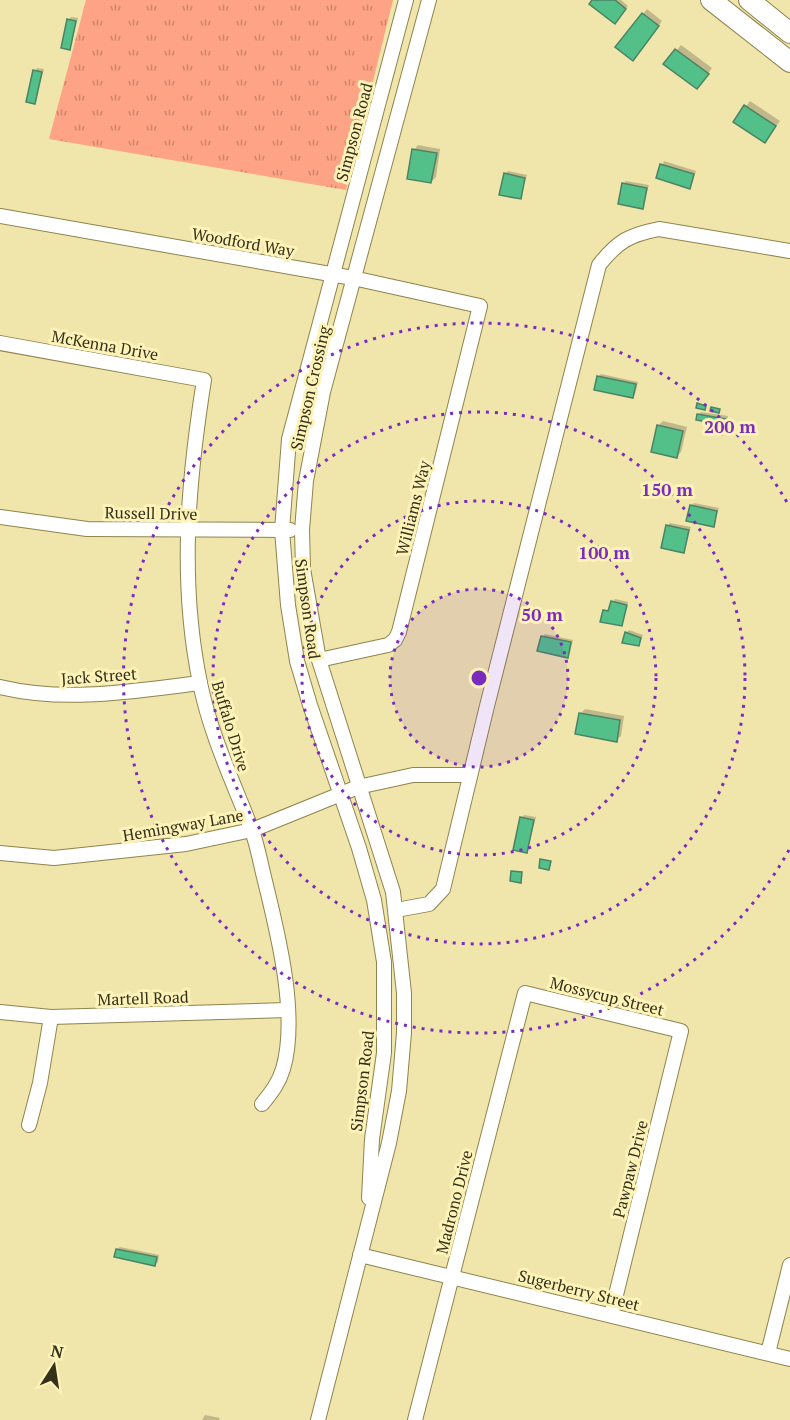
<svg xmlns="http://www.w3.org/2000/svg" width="790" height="1420" font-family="'PT Serif',serif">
  <defs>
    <pattern id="grass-tufts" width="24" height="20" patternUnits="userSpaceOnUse" patternTransform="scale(1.5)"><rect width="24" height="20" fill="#fea385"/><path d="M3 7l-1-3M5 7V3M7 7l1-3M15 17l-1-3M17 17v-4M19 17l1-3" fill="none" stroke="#ce856c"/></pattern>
  </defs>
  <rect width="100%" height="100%" fill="#f0e6ab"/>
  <polygon fill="url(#grass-tufts)" points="86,0 393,0 346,190 49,139"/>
  <g fill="#0003">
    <polygon points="594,0 621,0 628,6 617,19"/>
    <polygon points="647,9 662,21 637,54 643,14"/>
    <polygon points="71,17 78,18 70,48 69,20"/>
    <polygon points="681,45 712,68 701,83 666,64"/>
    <polygon points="37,68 44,69 35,102 35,71"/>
    <polygon points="750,101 780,121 769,136 735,121"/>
    <polygon points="418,145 440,149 436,177 431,182 414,150"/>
    <polygon points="664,161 696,171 692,184 689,187 658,177"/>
    <polygon points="508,171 527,175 520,198 505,174"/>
    <polygon points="626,181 649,185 642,207 623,184"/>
    <polygon points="601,374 638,382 635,394 632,397 598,377"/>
    <polygon points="701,412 728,416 725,430 722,433 698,415"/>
    <polygon points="663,421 687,427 681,452 676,457 652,451 659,425"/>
    <polygon points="694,503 719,508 713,526 691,506"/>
    <polygon points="670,523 691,527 683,551 667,526"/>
    <polygon points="615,599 628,602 621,625 604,611 610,609"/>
    <polygon points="629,630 643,635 639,644 626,633"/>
    <polygon points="545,634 573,640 570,653 568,656 542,637"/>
    <polygon points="585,709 624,716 621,736 616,740 580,714"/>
    <polygon points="524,815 536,817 527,851 522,817"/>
    <polygon points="120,1247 159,1255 158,1262 155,1264 117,1249"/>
    <polygon points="205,1415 220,1418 219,1420 202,1420"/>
  </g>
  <g fill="#53c08a" stroke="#4b8365" stroke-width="1.5">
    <polygon points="592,0 615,0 626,9 615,24 589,4"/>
    <polygon points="642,13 659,26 633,61 615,47"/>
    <polygon points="67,19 76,21 70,50 61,48"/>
    <polygon points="675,49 709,74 697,89 663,64"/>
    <polygon points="33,70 42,72 35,104 26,102"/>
    <polygon points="744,105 776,126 765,143 733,122"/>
    <polygon points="412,149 437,153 431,183 407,179"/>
    <polygon points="660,164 694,174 690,189 656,178"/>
    <polygon points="504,173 525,178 521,199 499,195"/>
    <polygon points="622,183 647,188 643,209 618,204"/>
    <polygon points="597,376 636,384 633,398 594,390"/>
    <polygon points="697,403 706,406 705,410 696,408"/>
    <polygon points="711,407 720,409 719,413 710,411"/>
    <polygon points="697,414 726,419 722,435 705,431 707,422 696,420"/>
    <polygon points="657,425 683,431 677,458 651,452"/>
    <polygon points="690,505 717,511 714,527 686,521"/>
    <polygon points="666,525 689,530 684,553 661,548"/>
    <polygon points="611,601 627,605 622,626 600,622 603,610 608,611"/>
    <polygon points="625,632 641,638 639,646 622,643"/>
    <polygon points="541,636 571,642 568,658 537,651"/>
    <polygon points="579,713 620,720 617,742 575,734"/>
    <polygon points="520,817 534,820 527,853 513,850"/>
    <polygon points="540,859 551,861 549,870 539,868"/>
    <polygon points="511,871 522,872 521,883 510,881"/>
    <polygon points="116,1249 157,1257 155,1266 114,1257"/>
  </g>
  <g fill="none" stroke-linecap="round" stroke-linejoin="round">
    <g stroke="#8e844d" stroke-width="16">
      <g id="minor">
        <polyline points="0,216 353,278 480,306 399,632 395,640 388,645 319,660"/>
        <path d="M0 343 204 380C188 481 179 581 200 683 211 736 232 779 251 828 257 843 260 861 264 877 277 930 299 1015 283 1069 279 1083 271 1093 262 1104"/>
        <polyline points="0,517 87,529 290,530"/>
        <path d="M0 687C67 703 133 691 200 683"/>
        <polyline points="0,853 54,858 186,844 252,830 358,787 413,775 470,775"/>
        <path d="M396 910 429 904 443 889 487 706 599 265C618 241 629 235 659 229L790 251"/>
        <polyline points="0,1012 51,1017 287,1010"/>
        <polyline points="29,1125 40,1083 51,1017"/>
        <polyline points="369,1198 372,1139 384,1053 384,962 374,900 359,848 310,705 297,661 288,605 282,530 289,439 406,0"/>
        <polyline points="360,1255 790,1359"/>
        <polyline points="768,1353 790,1265"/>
        <polyline points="318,1420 389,1143 399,1091 404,1033 404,993 393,892 319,660 303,569 302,530 306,481 323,392 429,0"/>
        <polyline points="415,1420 525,993 681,1031 611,1315"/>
      </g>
    </g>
    <g stroke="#8e844d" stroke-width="22">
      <g id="highway">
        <polyline points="711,0 790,62"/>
        <polyline points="749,0 790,33"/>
      </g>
    </g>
    <use href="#minor" stroke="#fff" stroke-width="14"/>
    <use href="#highway" stroke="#fff" stroke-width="20"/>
  </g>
  <circle cx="479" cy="678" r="89" fill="#7b2cbf" fill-opacity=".12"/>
  <g fill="none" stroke="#7b2cbf" stroke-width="3" stroke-dasharray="3 6">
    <circle cx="479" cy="678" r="89"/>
    <circle cx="479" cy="678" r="177"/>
    <circle cx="479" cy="678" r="266"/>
    <path d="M789 850A355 355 0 1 1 789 506"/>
  </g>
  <g text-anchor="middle" stroke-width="6" stroke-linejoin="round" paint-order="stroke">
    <g font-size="16" fill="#343019" stroke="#fdf3b8">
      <text transform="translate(354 132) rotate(-75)" y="6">Simpson Road</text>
      <text transform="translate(243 242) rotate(10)" y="6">Woodford Way</text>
      <text transform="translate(105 345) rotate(10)" y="6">McKenna Drive</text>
      <text transform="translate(310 388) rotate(-77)" y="6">Simpson Crossing</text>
      <text transform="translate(413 508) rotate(-76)" y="6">Williams Way</text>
      <text transform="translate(151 513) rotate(1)" y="6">Russell Drive</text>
      <text transform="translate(308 609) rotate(82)" y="6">Simpson Road</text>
      <text transform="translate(99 676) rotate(-4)" y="6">Jack Street</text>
      <text transform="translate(231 726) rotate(73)" y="6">Buffalo Drive</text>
      <text transform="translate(183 825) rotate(-10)" y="6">Hemingway Lane</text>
      <text transform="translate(607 996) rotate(14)" y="6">Mossycup Street</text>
      <text transform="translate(143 998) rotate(-2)" y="6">Martell Road</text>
      <text transform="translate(362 1081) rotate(-83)" y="6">Simpson Road</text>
      <text transform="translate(630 1169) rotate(-76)" y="6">Pawpaw Drive</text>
      <text transform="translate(454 1202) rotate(-76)" y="6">Madrono Drive</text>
      <text transform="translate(579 1290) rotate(14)" y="6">Sugerberry Street</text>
    </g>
  </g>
  <circle cx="479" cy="678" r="9" fill="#7b2cbf" stroke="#fdf3b8" stroke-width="3"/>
  <g font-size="18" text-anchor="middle" font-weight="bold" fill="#7b2cbf" stroke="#fdf3b8" stroke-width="6" stroke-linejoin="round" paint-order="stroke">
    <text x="730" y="433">200 m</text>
    <text x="667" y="496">150 m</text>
    <text x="604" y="559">100 m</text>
    <text x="542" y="621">50 m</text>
  </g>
  <g transform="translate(54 1366) rotate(12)" stroke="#fdf3b8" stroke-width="4.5" paint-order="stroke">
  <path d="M0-4.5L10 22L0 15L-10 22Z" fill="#343019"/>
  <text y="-9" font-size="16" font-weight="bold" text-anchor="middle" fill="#343019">N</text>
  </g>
</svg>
